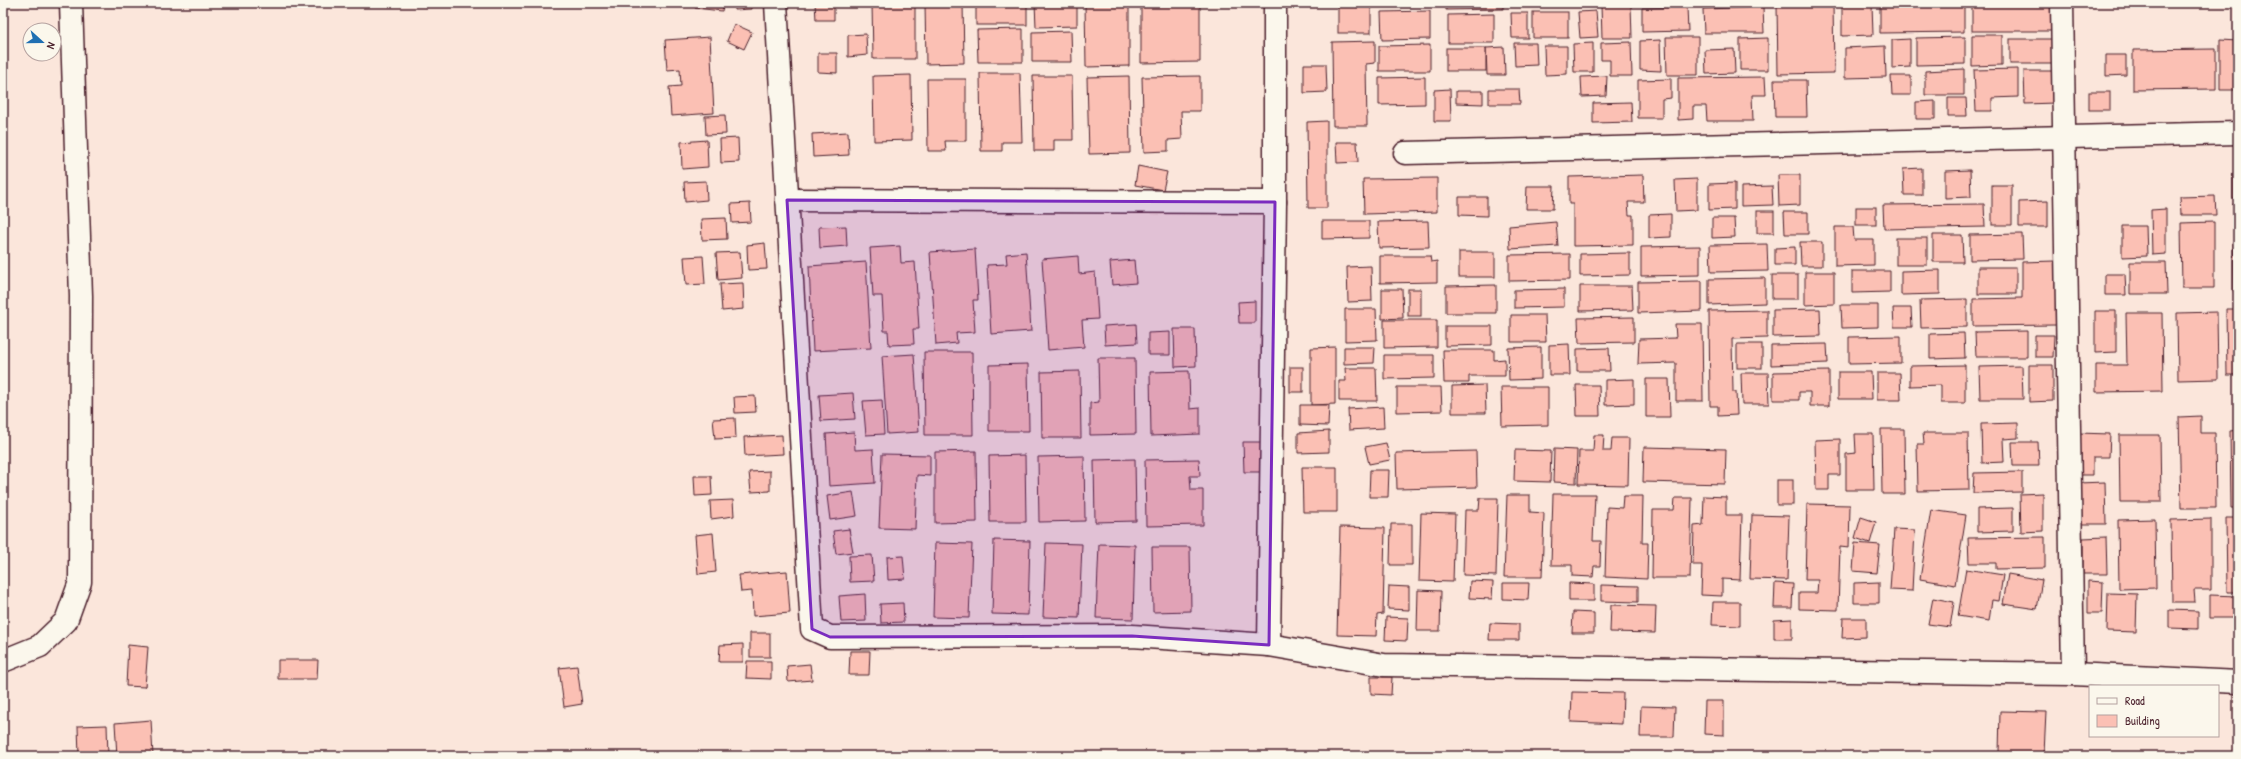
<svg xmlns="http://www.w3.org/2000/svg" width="2241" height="759" font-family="'Patrick Hand',sans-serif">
  <rect width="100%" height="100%" fill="#fbe6db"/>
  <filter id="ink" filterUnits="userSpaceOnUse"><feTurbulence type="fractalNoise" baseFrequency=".025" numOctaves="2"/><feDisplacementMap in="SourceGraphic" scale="8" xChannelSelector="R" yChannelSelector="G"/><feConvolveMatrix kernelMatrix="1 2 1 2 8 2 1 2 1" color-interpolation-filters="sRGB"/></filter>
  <g filter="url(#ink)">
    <g fill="#fbc0b4" stroke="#4a1f2b">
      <polygon points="696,3 724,3 722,11 695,8"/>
      <polygon points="735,3 751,3 751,9 735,10"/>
      <polygon points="815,3 834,3 834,20 816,20"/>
      <polygon points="872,3 915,3 915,59 873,59"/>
      <polygon points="925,3 963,3 964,63 926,64"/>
      <rect x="976" y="3" width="51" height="22"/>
      <polygon points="1035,3 1077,3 1077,26 1036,27"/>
      <polygon points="1085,3 1129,3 1129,66 1086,67"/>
      <polygon points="1141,3 1200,3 1200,62 1141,63"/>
      <rect x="1338" y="3" width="33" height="30"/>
      <polygon points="1399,3 1432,3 1433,5 1399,6"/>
      <polygon points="1446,3 1503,3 1503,9 1446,10"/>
      <rect x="1536" y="3" width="29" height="1"/>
      <polygon points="1730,3 1762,3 1762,5 1730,6"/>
      <polygon points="1833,3 1834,73 1778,74 1777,5"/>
      <rect x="1972" y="3" width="85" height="28"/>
      <polygon points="1872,4 1873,35 1842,36 1842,5"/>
      <polygon points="1964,4 1964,32 1880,33 1880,5"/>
      <polygon points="1601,5 1631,5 1632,38 1602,38"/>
      <polygon points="1687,7 1688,31 1642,32 1642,8"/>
      <polygon points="1763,7 1764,33 1704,33 1703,9"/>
      <polygon points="1430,11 1430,39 1382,40 1381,12"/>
      <polygon points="1596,11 1598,37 1580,38 1578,12"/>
      <rect x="1533" y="12" width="35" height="26"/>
      <polygon points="1511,13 1528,13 1528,38 1512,38"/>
      <polygon points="1494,14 1494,43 1448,43 1448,15"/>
      <polygon points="734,24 752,32 744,49 727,41"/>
      <polygon points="1023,29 1023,62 978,62 977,30"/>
      <polygon points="1071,31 1072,62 1032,62 1032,32"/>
      <polygon points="866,34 867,55 848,57 848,35"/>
      <polygon points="1972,35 2002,35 2002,65 1972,66"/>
      <polygon points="710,37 714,113 671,116 669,87 681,86 680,69 667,70 665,40"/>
      <polygon points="1666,37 1698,37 1698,75 1667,75"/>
      <polygon points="1965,37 1965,64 1916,65 1916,38"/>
      <polygon points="1768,38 1768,70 1740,70 1740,39"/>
      <polygon points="1910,39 1910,67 1892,68 1892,40"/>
      <rect x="2010" y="39" width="47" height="25"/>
      <polygon points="1660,40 1661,71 1640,70 1640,41"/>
      <polygon points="2220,40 2238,41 2238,90 2220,90"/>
      <polygon points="1375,41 1375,63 1366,64 1367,126 1333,126 1332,42"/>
      <polygon points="1631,42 1632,76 1610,76 1610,60 1601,60 1601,43"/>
      <polygon points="1514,43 1536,43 1537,65 1515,66"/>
      <polygon points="1593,43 1593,72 1574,72 1573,44"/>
      <polygon points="1430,45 1430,71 1379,71 1379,46"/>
      <polygon points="1544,46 1567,46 1567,74 1545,75"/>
      <polygon points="1885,46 1886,77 1845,78 1845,48"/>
      <polygon points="1504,47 1505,75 1487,75 1486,48"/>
      <rect x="1446" y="48" width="40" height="23"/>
      <polygon points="1734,49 1735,73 1706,74 1705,50"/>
      <polygon points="2216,49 2216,89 2133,90 2133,50"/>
      <polygon points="818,53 837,53 837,73 818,72"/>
      <polygon points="2106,55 2126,55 2126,75 2106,76"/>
      <polygon points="1304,64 1326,64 1327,92 1304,93"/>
      <polygon points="1964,69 1964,95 1925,95 1925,71"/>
      <polygon points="2018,69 2018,97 1992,98 1992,111 1976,111 1974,70"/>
      <polygon points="2024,71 2055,71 2055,103 2025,104"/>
      <polygon points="980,73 1020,73 1022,142 1002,142 1002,151 981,151"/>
      <polygon points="911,75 912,140 874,141 873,76"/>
      <polygon points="1033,76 1072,76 1073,140 1054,140 1054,151 1034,151"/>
      <polygon points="1129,76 1130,153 1089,154 1087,77"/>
      <polygon points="1200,76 1200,111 1181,111 1182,139 1168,140 1168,151 1144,152 1142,77"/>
      <polygon points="1607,76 1606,96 1582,97 1581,77"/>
      <polygon points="1891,76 1911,76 1911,95 1892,95"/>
      <polygon points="1425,77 1425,104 1379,105 1379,78"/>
      <polygon points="1765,77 1766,95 1752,95 1753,121 1707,121 1706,106 1693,106 1693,119 1678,120 1678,78"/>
      <polygon points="927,79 966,79 966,141 945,141 946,151 928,151"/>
      <polygon points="1671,79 1671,98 1662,99 1662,118 1638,118 1638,80"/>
      <polygon points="1774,80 1806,80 1807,117 1775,117"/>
      <polygon points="1450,89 1451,121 1434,121 1434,90"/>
      <polygon points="1489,89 1519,89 1520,104 1489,104"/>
      <polygon points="1456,91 1483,91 1483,104 1456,103"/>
      <rect x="2089" y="92" width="21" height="18"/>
      <polygon points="1948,98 1966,98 1967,116 1948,116"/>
      <polygon points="1935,101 1935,119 1916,119 1916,102"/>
      <polygon points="1631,102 1632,122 1593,123 1593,103"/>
      <polygon points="725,115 726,134 706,135 705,116"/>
      <polygon points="1327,121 1327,208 1308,208 1307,122"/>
      <polygon points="848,132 849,155 813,157 812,134"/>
      <polygon points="738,138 739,162 721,163 720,139"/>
      <polygon points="707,140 708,167 682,169 681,142"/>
      <polygon points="1336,142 1357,142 1358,162 1337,163"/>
      <polygon points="1138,166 1167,172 1163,190 1135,185"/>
      <polygon points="1922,168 1922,195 1904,195 1903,169"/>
      <polygon points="1970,170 1971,197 1945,198 1945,171"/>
      <polygon points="2238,173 2238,199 2233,199 2233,174"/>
      <polygon points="1643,175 1644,202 1628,202 1629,215 1633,215 1633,245 1573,246 1573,204 1569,204 1569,177"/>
      <polygon points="1778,175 1800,175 1800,205 1779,206"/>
      <polygon points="1437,178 1437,212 1364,214 1363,179"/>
      <polygon points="1697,179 1697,210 1676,211 1675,180"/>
      <polygon points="706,181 707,200 685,202 684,182"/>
      <polygon points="1735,183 1735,209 1709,210 1709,184"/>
      <rect x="1992" y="185" width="20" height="40"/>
      <polygon points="1527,186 1554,186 1553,209 1526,209"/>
      <polygon points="1772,186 1773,205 1741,206 1741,187"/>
      <polygon points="2215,196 2216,215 2181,215 2180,197"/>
      <polygon points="1459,197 1487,197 1487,216 1459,215"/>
      <polygon points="2048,201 2048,227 2019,227 2019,202"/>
      <polygon points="750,203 751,222 732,223 731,204"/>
      <polygon points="1984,204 1985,227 1884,229 1883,205"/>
      <polygon points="2233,204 2238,204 2238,293 2234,293"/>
      <rect x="1856" y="207" width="20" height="18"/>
      <polygon points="2166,209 2166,254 2152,255 2151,210"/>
      <rect x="1757" y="211" width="17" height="22"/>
      <polygon points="1784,212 1808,212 1808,234 1785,234"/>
      <polygon points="1671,214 1671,237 1649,238 1649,215"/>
      <polygon points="726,218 727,239 702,240 701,219"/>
      <polygon points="1712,218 1734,218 1735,237 1712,238"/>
      <polygon points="1322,221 1369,221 1369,238 1322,239"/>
      <polygon points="1428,221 1429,247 1379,248 1378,222"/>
      <polygon points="1556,222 1558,246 1510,249 1509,226"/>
      <polygon points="2214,222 2214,288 2182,288 2181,223"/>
      <polygon points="846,226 847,246 820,248 819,227"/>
      <polygon points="2122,226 2146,226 2147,256 2122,257"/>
      <polygon points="1835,227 1853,227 1854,240 1874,240 1874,265 1835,266"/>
      <polygon points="2022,234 2023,259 1970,260 1970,235"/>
      <polygon points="1933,235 1962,235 1963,262 1933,262"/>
      <rect x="1896" y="238" width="31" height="27"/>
      <polygon points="1800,242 1822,242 1822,266 1801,266"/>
      <polygon points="765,243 767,269 748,270 747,245"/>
      <polygon points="1767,244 1768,271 1711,272 1710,245"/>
      <polygon points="900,246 901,263 915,262 919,329 913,329 914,344 889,345 888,331 884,331 882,296 873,296 870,248"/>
      <polygon points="1700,246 1700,275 1641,276 1641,247"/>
      <polygon points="1795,247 1795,265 1775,265 1775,248"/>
      <polygon points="975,249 978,300 973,300 975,332 956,333 957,343 936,345 930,252"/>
      <polygon points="740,252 742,278 718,280 716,253"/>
      <polygon points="1026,252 1031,331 991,334 987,265 1007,264 1006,254"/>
      <rect x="1459" y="252" width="36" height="25"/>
      <polygon points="1630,253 1630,275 1580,276 1580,254"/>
      <polygon points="1570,254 1570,280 1509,281 1509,255"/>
      <polygon points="703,256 705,284 686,285 684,257"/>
      <polygon points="1078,256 1079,274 1095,272 1098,319 1082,320 1084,347 1048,350 1042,259"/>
      <polygon points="1380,256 1430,256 1431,262 1437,261 1437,282 1380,283"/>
      <polygon points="1134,260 1136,283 1112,285 1110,262"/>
      <polygon points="2055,261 2056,325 1973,326 1973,299 2022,298 2022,262"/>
      <polygon points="866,262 871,348 813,351 809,266"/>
      <polygon points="2130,262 2166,262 2167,294 2130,294"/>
      <polygon points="1371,266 1372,301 1348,302 1347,267"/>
      <rect x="1978" y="267" width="38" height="27"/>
      <polygon points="1940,270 1940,294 1901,295 1901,271"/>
      <polygon points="1852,271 1890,271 1890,292 1852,293"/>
      <polygon points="1805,272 1834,272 1834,304 1805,305"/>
      <polygon points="2105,274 2125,274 2126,295 2105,295"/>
      <rect x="1772" y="275" width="26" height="24"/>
      <polygon points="1765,278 1765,303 1709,305 1709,279"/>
      <polygon points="1702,281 1702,311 1638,313 1638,282"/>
      <polygon points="743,283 744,309 722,311 720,284"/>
      <polygon points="1496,285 1496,313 1446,313 1446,286"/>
      <polygon points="1580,286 1632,286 1633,310 1580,311"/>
      <polygon points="1382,289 1402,289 1403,318 1382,319"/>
      <rect x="1408" y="289" width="13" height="27"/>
      <polygon points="1564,289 1564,307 1514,308 1514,290"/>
      <polygon points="1967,299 1967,327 1921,328 1920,300"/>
      <polygon points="1255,301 1255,323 1239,323 1238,302"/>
      <polygon points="1841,305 1878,305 1878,327 1842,328"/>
      <polygon points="1893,308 1911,308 1912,327 1894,327"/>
      <polygon points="1345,309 1376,309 1377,340 1345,341"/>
      <polygon points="1820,309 1821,336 1773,337 1773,310"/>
      <polygon points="2226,309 2238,309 2238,375 2227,375"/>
      <polygon points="1767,310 1767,338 1732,339 1733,392 1736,392 1737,415 1718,416 1718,406 1710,406 1709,311"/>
      <polygon points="2095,311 2116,311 2116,352 2095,353"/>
      <polygon points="2217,312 2218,379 2178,380 2177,313"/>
      <polygon points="2126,313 2162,313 2163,391 2096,392 2096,365 2127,365"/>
      <polygon points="1511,315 1545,315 1546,342 1511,342"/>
      <polygon points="1634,317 1634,342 1579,343 1578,318"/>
      <polygon points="1384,320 1437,320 1437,347 1384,348"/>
      <polygon points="1136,324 1137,343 1105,345 1104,326"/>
      <polygon points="1675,324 1702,324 1703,401 1676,401 1676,363 1638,364 1639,339 1676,338"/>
      <polygon points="1445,326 1492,326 1492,345 1445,346"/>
      <polygon points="1174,329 1195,329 1196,366 1175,367"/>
      <polygon points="2027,331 2027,357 1976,357 1975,332"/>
      <polygon points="1170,332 1170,355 1148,355 1148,333"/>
      <polygon points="1964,333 1965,358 1930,359 1930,334"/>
      <polygon points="2035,335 2054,335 2053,357 2035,357"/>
      <polygon points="1901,336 1901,363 1849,364 1849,337"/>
      <polygon points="1569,344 1570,375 1549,375 1549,345"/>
      <rect x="1737" y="344" width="25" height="24"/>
      <polygon points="1827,344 1828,363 1771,365 1771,345"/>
      <polygon points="1335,347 1335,404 1311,405 1311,348"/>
      <polygon points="1344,347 1375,347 1374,363 1344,364"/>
      <polygon points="1541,347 1541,379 1509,380 1508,348"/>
      <polygon points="1609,348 1610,371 1577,371 1577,349"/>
      <polygon points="1443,350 1494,350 1494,360 1505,359 1505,376 1469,376 1469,383 1444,383"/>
      <polygon points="924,352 972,352 973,435 925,435"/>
      <polygon points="914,354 919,432 887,434 882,356"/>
      <polygon points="1384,355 1434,355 1434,378 1384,379"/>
      <polygon points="1098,358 1135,358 1136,434 1090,435 1090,403 1099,402"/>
      <polygon points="1028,364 1029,431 989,431 989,365"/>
      <polygon points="1965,365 1965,403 1941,403 1941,385 1910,386 1910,366"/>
      <polygon points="2029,365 2053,365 2053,401 2029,402"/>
      <polygon points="2022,366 2023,399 1980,399 1979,367"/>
      <rect x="1290" y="367" width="13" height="25"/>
      <polygon points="1345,368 1376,368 1377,401 1339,401 1339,381 1346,381"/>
      <polygon points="1080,371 1081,438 1042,438 1041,372"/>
      <polygon points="1189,371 1190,409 1200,408 1200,434 1151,436 1150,372"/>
      <polygon points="1829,371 1829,406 1810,406 1810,392 1799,392 1799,400 1773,400 1773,372"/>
      <polygon points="1838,372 1871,372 1872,399 1838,399"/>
      <polygon points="1741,373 1768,373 1769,404 1742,404"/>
      <polygon points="1877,373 1900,373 1901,400 1877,400"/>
      <polygon points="1634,379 1634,404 1605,405 1605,380"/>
      <polygon points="1646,379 1669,379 1670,417 1646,417"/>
      <polygon points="1485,385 1486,413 1452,413 1452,386"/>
      <polygon points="1576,385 1599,385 1600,416 1577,416"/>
      <polygon points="1397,387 1441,387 1442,411 1397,412"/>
      <polygon points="1501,387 1548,387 1548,425 1502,426"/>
      <polygon points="853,393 855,419 821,421 819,395"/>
      <polygon points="755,396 756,412 735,413 734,397"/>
      <polygon points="882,400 884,434 866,435 863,401"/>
      <polygon points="1300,405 1329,405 1328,426 1300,425"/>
      <polygon points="1383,407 1384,428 1349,430 1348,409"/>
      <polygon points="2201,416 2201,433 2215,433 2216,508 2181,508 2179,417"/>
      <polygon points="735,418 736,438 715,439 713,419"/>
      <polygon points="2018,423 2018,438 2003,439 2004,462 1982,463 1981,424"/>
      <polygon points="1881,429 1904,429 1905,494 1882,494"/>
      <polygon points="2238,430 2238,508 2231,508 2230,431"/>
      <polygon points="1329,431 1329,452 1298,453 1298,433"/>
      <polygon points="854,432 855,450 873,449 875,483 829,486 826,434"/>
      <polygon points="1923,433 1968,433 1969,490 1918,491 1917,444 1924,444"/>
      <polygon points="2078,433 2110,434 2109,457 2093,457 2093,475 2077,475"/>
      <polygon points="1855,434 1873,434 1874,490 1846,490 1846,454 1856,453"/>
      <polygon points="782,435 783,454 745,456 744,437"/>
      <polygon points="1594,435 1604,435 1603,451 1611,451 1612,438 1629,438 1628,485 1578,484 1579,451 1593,451"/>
      <polygon points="2119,435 2160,435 2161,502 2120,502"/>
      <polygon points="1840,439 1840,475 1829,475 1829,490 1816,490 1815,440"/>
      <polygon points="1243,442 1261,442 1262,472 1244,472"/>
      <polygon points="2012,442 2038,442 2039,466 2013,466"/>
      <polygon points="1386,443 1390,460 1369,464 1365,447"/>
      <polygon points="1644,447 1726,449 1725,484 1643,482"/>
      <polygon points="1554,449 1577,450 1576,483 1553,482"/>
      <polygon points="1515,450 1551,451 1550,482 1514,481"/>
      <polygon points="976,451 977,522 935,523 935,452"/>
      <polygon points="1476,451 1477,487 1397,489 1396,453"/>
      <polygon points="882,454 930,455 930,476 917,475 915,529 879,528"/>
      <polygon points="1025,455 1026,522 990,522 989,456"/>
      <polygon points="1084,456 1085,521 1039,522 1038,457"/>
      <polygon points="1135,459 1136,521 1095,522 1094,460"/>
      <polygon points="1199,459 1200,476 1190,476 1191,490 1203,490 1203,525 1146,526 1145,460"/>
      <polygon points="1302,467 1337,467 1337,512 1303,512"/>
      <polygon points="1370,470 1389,470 1388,497 1369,497"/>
      <polygon points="770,471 770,491 751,492 749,472"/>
      <polygon points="2022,472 2022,492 1973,493 1974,473"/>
      <polygon points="694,476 711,476 712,495 695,496"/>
      <rect x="1777" y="480" width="16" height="25"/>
      <polygon points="2105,482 2106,524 2079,524 2078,483"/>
      <polygon points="853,492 857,516 830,520 827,496"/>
      <polygon points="2043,493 2043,531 2021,532 2020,494"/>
      <polygon points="1553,494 1595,494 1593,541 1601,541 1600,566 1594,566 1593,577 1572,576 1572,565 1551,565"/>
      <polygon points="1507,495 1530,495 1530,512 1544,513 1542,577 1504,577"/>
      <polygon points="1623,496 1643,496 1642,543 1648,543 1647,579 1605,577 1607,507 1622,508"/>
      <polygon points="1704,496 1726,497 1726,515 1742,515 1740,580 1722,579 1722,596 1701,595 1702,565 1693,565 1694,526 1703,525"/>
      <polygon points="1480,498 1498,498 1496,576 1463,575 1465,510 1479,510"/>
      <polygon points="1675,498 1692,498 1690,578 1652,578 1653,510 1674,510"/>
      <polygon points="733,500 734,516 711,519 710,501"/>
      <polygon points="1807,504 1850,505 1849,548 1840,547 1838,610 1799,609 1799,593 1817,593 1818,580 1805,580"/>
      <polygon points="2013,508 2013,531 1977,532 1977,509"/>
      <polygon points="1931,510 1966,515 1955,585 1920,579"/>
      <polygon points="1421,513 1455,514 1453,582 1419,581"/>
      <polygon points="1752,515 1789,516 1787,580 1750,579"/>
      <polygon points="1861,517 1876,522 1870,543 1855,538"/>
      <polygon points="2226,518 2238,518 2238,592 2227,592"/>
      <polygon points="2155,519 2156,588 2119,589 2118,520"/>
      <polygon points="2211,519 2211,590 2194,590 2195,602 2172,602 2171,520"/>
      <polygon points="1391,524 1412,524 1412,565 1390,565"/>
      <polygon points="1340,527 1385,528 1383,614 1377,615 1376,636 1337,635"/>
      <polygon points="849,529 853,552 836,554 833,531"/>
      <polygon points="1894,529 1915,530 1912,591 1890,590"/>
      <polygon points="713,533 716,572 698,574 695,535"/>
      <polygon points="2045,537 2045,568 1996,569 1996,563 1969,563 1968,538"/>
      <polygon points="2106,537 2107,574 2083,574 2083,538"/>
      <polygon points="994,540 1030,541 1028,615 992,614"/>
      <polygon points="935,543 972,544 969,618 933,617"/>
      <polygon points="1046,543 1082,544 1079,618 1043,617"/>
      <polygon points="1855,543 1880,545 1877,573 1853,571"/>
      <polygon points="1099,544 1135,545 1133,619 1096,618"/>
      <polygon points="1152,547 1190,547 1191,611 1153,612"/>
      <polygon points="872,555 874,581 850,582 849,556"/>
      <polygon points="903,556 905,579 888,580 887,557"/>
      <polygon points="1966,569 2003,575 1999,601 1992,600 1989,621 1958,616"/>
      <polygon points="787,571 790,613 753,616 752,591 741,592 739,575"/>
      <polygon points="2008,574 2042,580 2037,609 2003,604"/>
      <polygon points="1470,581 1493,582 1492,599 1469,598"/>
      <polygon points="2088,581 2103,582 2102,613 2088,613"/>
      <polygon points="1879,582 1879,603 1854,603 1854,583"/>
      <polygon points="1503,583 1529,583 1528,600 1503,599"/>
      <polygon points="1569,583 1594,584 1594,601 1569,601"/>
      <polygon points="1775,583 1793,584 1792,608 1774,608"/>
      <polygon points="1601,585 1638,586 1638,602 1601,601"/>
      <polygon points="1389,586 1409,587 1409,610 1388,609"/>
      <polygon points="1418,590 1441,591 1440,631 1417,631"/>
      <polygon points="2108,593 2137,594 2136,632 2107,631"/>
      <polygon points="865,594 866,621 841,622 839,596"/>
      <polygon points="2210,595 2238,596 2238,618 2210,618"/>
      <polygon points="1933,598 1954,602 1950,627 1928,624"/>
      <polygon points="1713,602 1740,602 1740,626 1712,625"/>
      <polygon points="903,603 904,622 881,623 880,604"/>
      <polygon points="1611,605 1656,606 1655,633 1610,632"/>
      <polygon points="2169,610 2198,611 2198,629 2169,628"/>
      <polygon points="1573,612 1594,613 1594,633 1572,633"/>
      <polygon points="1386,617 1408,618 1407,641 1385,640"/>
      <polygon points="1843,618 1866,618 1866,637 1842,638"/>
      <polygon points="1792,619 1792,639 1774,639 1774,620"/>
      <polygon points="1490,623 1519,624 1519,640 1489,640"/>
      <rect x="750" y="633" width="20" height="24"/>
      <polygon points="743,644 743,662 719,662 720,645"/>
      <polygon points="128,645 148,647 145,687 126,686"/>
      <polygon points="850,651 870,651 869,675 849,675"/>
      <polygon points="278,660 318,660 317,679 278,679"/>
      <polygon points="747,661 771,661 771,679 746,678"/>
      <polygon points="810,664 812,680 788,682 787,666"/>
      <polygon points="577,666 582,704 564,707 559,668"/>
      <polygon points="1371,677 1392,677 1391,695 1371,694"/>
      <polygon points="1572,692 1623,693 1622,724 1571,722"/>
      <polygon points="1705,701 1724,701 1724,735 1704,734"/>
      <polygon points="1641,706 1675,707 1674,737 1640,737"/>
      <polygon points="2000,711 2046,712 2044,754 1999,753"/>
      <polygon points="151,720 153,756 117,756 115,723"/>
      <polygon points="107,725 108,756 79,756 78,726"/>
    </g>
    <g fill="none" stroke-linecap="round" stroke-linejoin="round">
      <g stroke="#4a1f2b" stroke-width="25">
        <g id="minor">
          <polyline points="776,3 812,629 830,637 1132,636 1269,645 1384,665 2073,674 2238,682"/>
          <polyline points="2062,3 2073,674"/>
          <polyline points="1405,153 2238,133"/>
          <polyline points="787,200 1275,202"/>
          <polyline points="1269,645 1275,202 1275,3"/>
          <polyline points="3,661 40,646 66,621 80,582 81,296 71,3"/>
        </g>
      </g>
      <use href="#minor" stroke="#fbf7ec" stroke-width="22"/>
    </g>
  </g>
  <path fill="#7b2cbf" fill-opacity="0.2" stroke="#7b2cbf" stroke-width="3" stroke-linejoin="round" d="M787 200 1275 202 1269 645 1132 636 830 637 812 629Z"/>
  <rect width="2241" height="759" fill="none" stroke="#fbf7ec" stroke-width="16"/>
  <rect x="8" y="8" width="2225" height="743" fill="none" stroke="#4a1f2b" stroke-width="1.5" filter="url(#ink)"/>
  <rect x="2089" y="685" width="130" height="52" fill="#fbf7ec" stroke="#b4a19f"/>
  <rect x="2097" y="698" width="20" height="6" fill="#fbf7ec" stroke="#b4a19f"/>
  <text x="2125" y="705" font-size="12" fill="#4a1f2b">Road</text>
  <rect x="2097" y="715" width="20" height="12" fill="#fbc0b4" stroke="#b4a19f"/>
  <text x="2125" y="725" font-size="12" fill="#4a1f2b">Building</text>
  <g transform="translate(42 42) rotate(111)"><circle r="19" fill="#fbf7ec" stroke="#b4a19f"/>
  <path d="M0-3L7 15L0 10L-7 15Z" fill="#1f6fb2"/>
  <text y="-6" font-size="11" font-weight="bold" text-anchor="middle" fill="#4a1f2b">N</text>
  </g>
</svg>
